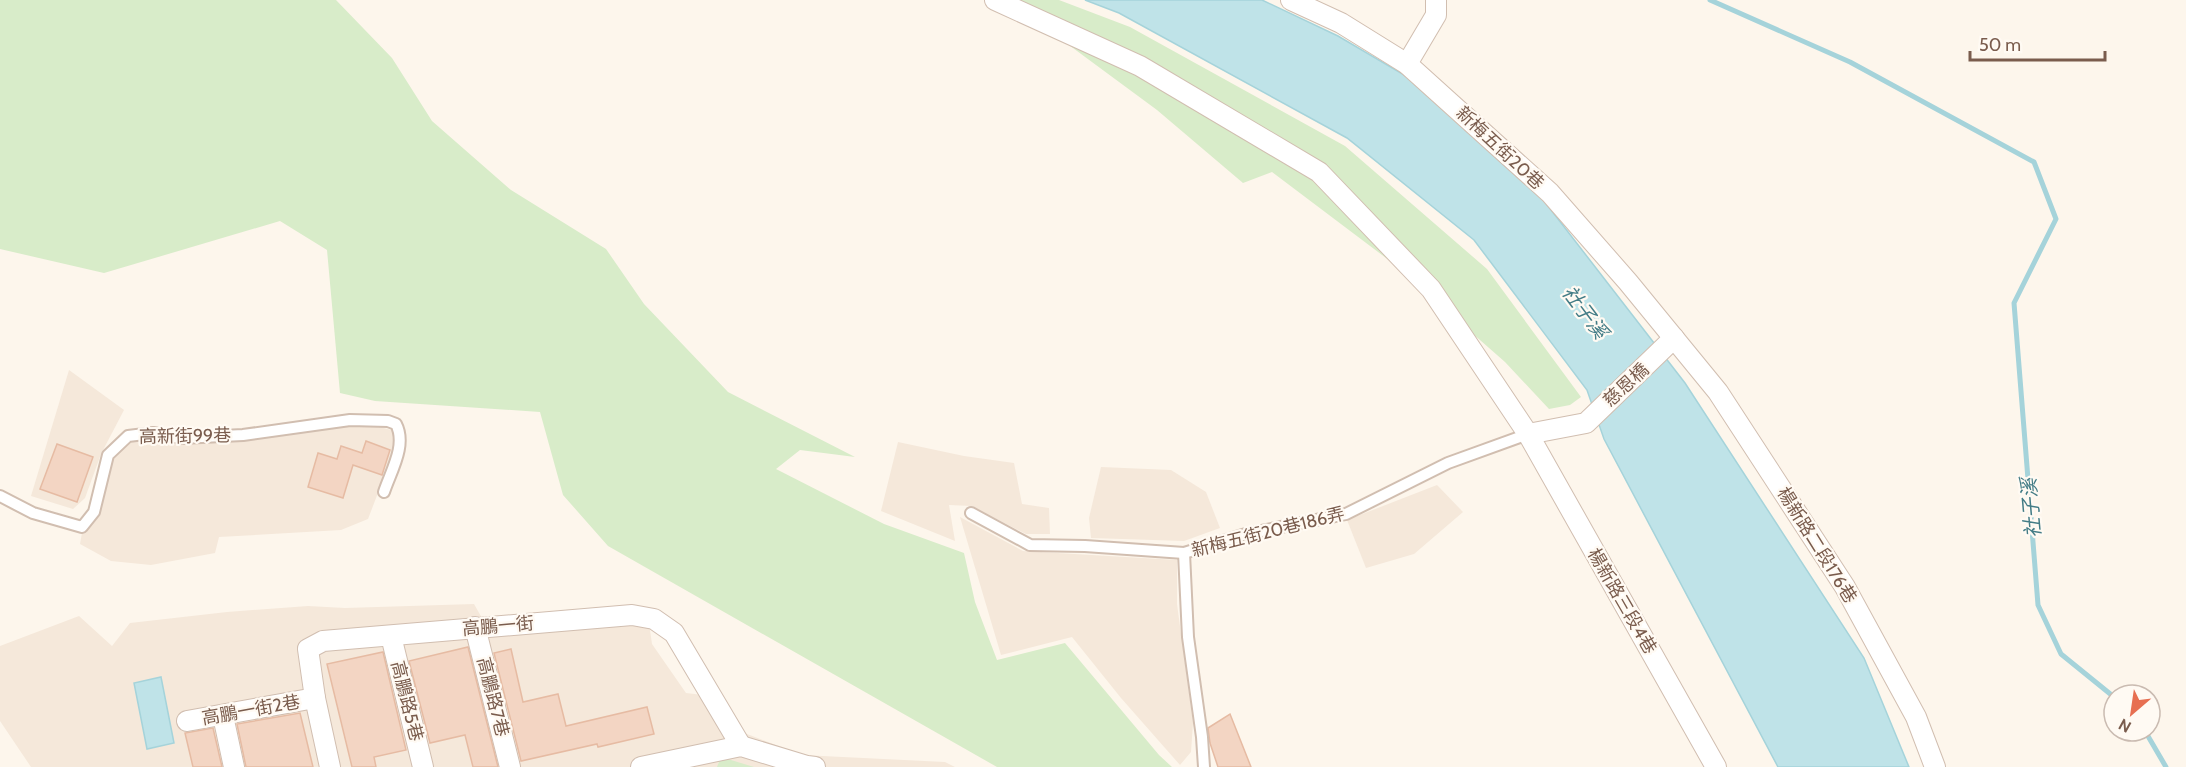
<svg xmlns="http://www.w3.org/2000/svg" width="2186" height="767" font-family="Cabin,'Noto Sans TC',sans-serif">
  <rect width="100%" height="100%" fill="#fdf6ec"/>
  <g fill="#f5e8da">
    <polygon points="69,370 124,410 101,454 85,498 73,509 31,496"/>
    <polygon points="347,426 380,427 395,431 396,446 368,519 341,530 219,537 215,553 151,565 111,561 80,544 82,533 96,516 112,459 130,440 149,440 169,443 228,441 271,437"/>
    <polygon points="898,442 964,456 1014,463 1022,504 1049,508 1050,534 1026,534 971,506 949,505 955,541 881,511"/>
    <polygon points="1101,467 1171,470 1206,492 1220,528 1184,541 1091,538 1089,518"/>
    <polygon points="1437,485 1463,512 1414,554 1366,568 1347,520"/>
    <polygon points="960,517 1023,551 1177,560 1177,604 1193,723 1191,752 1180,765 1121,698 1072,637 1001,655"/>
    <polygon points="474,604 486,625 649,623 652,644 686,693 711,696 734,729 802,755 945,762 955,767 31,767 0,721 0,646 79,616 112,646 130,623 227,612 308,606 345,608"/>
  </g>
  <g fill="#d8ecc9">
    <polygon points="0,0 336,0 392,58 432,121 511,190 606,249 644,304 728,392 855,457 800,450 776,469 884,524 964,553 975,602 997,660 1065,643 1159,755 1172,767 997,767 608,546 563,495 540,412 375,401 340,393 327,250 280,221 104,273 0,249"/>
    <polygon points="1008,0 1059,0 1130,27 1345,146 1487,269 1581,397 1570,405 1549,409 1505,362 1390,261 1272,172 1243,183 1157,110"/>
    <polygon points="721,757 754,767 717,767"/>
  </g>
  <g fill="#bfe3e8" stroke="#a5d3da" stroke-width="1.5">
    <polygon points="1085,0 1262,0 1338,36 1406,76 1541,197 1685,383 1864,658 1909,767 1778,767 1604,439 1587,390 1474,240 1347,138 1119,13"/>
    <polygon points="161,677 174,743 147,749 134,683"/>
  </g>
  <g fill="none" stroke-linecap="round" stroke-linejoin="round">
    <g stroke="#a5d3da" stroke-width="5">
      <polyline points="1710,0 1850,62 2034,162 2056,219 2014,303 2038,605 2061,654 2114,697"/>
      <polyline points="2145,731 2166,767"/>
    </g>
  </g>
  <g fill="#f3d5c3" stroke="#e6bba3" stroke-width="1.5">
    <polygon points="366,441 390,450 382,475 353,465 343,498 308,487 318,453 337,459 341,446 362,453"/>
    <polygon points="57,444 93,457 77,502 40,489"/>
    <polygon points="468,647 498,767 473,767 465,735 430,743 409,661"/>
    <polygon points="511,649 523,702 558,694 566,726 647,707 654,734 598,747 597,744 521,761 494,653"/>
    <polygon points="383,652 406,750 374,757 376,767 352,767 327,664"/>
    <polygon points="300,713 313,767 246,767 237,724"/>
    <polygon points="1230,714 1251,767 1218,767 1210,743 1208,728"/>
    <polygon points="213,728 222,767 193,767 185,733"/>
  </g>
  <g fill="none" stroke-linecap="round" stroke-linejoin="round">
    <g stroke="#d1beb0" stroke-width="14">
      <g id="lane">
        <path d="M0 496 33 513 82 527 94 512 108 455 128 436 153 433 181 438 243 435 350 420 388 421 396 424C407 445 391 471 384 492"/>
        <polyline points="971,513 1030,545 1085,546 1184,553"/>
        <polyline points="1204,767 1202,737 1188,637 1184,553 1246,534 1346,514 1448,463 1528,434"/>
      </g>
    </g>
    <g stroke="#d1beb0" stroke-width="22">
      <g id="street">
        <polyline points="995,0 1140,66 1319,172 1431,289 1528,434 1716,767"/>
        <polyline points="1291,0 1341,23 1407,64 1550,193 1628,282 1718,392 1845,587 1916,717 1935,767"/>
        <polyline points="1407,64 1436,15 1436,0"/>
        <polyline points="1528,434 1586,423 1674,338"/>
        <polyline points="475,627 510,767"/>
        <polyline points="391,636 423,767"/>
        <polyline points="223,716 234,767"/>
        <polyline points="187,721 315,698"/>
        <polyline points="330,767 315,698 308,649 323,641 632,615 654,619 674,633 741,746"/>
        <polyline points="641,767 741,746 807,766 815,767"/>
      </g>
    </g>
    <use href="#lane" stroke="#fff" stroke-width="10"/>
    <use href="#street" stroke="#fff" stroke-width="20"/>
  </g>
  <g text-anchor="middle" stroke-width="4.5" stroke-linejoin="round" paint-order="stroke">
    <g font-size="18" fill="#7a5c4d" stroke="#fffaf3">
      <text transform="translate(1500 148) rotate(43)" y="6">新梅五街20巷</text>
      <text transform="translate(1626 385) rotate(-43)" y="6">慈恩橋</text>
      <text transform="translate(185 436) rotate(-1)" y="6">高新街99巷</text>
      <text transform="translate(1268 532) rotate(-14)" y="6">新梅五街20巷186弄</text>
      <text transform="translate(1817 545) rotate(58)" y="6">楊新路二段176巷</text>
      <text transform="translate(1622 601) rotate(60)" y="6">楊新路三段4巷</text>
      <text transform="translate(498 626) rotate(-5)" y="6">高鵬一街</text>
      <text transform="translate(493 697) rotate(76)" y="6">高鵬路7巷</text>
      <text transform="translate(407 701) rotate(76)" y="6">高鵬路5巷</text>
      <text transform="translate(251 710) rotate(-10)" y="6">高鵬一街2巷</text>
    </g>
    <g font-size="20" font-style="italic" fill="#437c86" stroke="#fffaf3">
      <text transform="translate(1585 312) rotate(53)" y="7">社子溪</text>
      <text transform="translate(2031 508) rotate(-95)" y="7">社子溪</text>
    </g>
  </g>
  <g transform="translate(2132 713) rotate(209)"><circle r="28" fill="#fffaf3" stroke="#cabbb1" stroke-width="1.5"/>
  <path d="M0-4.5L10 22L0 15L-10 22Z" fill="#e76f51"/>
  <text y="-9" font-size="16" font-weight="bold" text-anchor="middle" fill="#7a5c4d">N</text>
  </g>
  <path d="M1970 51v9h135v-9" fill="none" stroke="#7a5c4d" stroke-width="3"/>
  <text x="1979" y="51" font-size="18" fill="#7a5c4d" stroke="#fffaf3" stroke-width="4.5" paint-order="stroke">50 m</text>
</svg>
